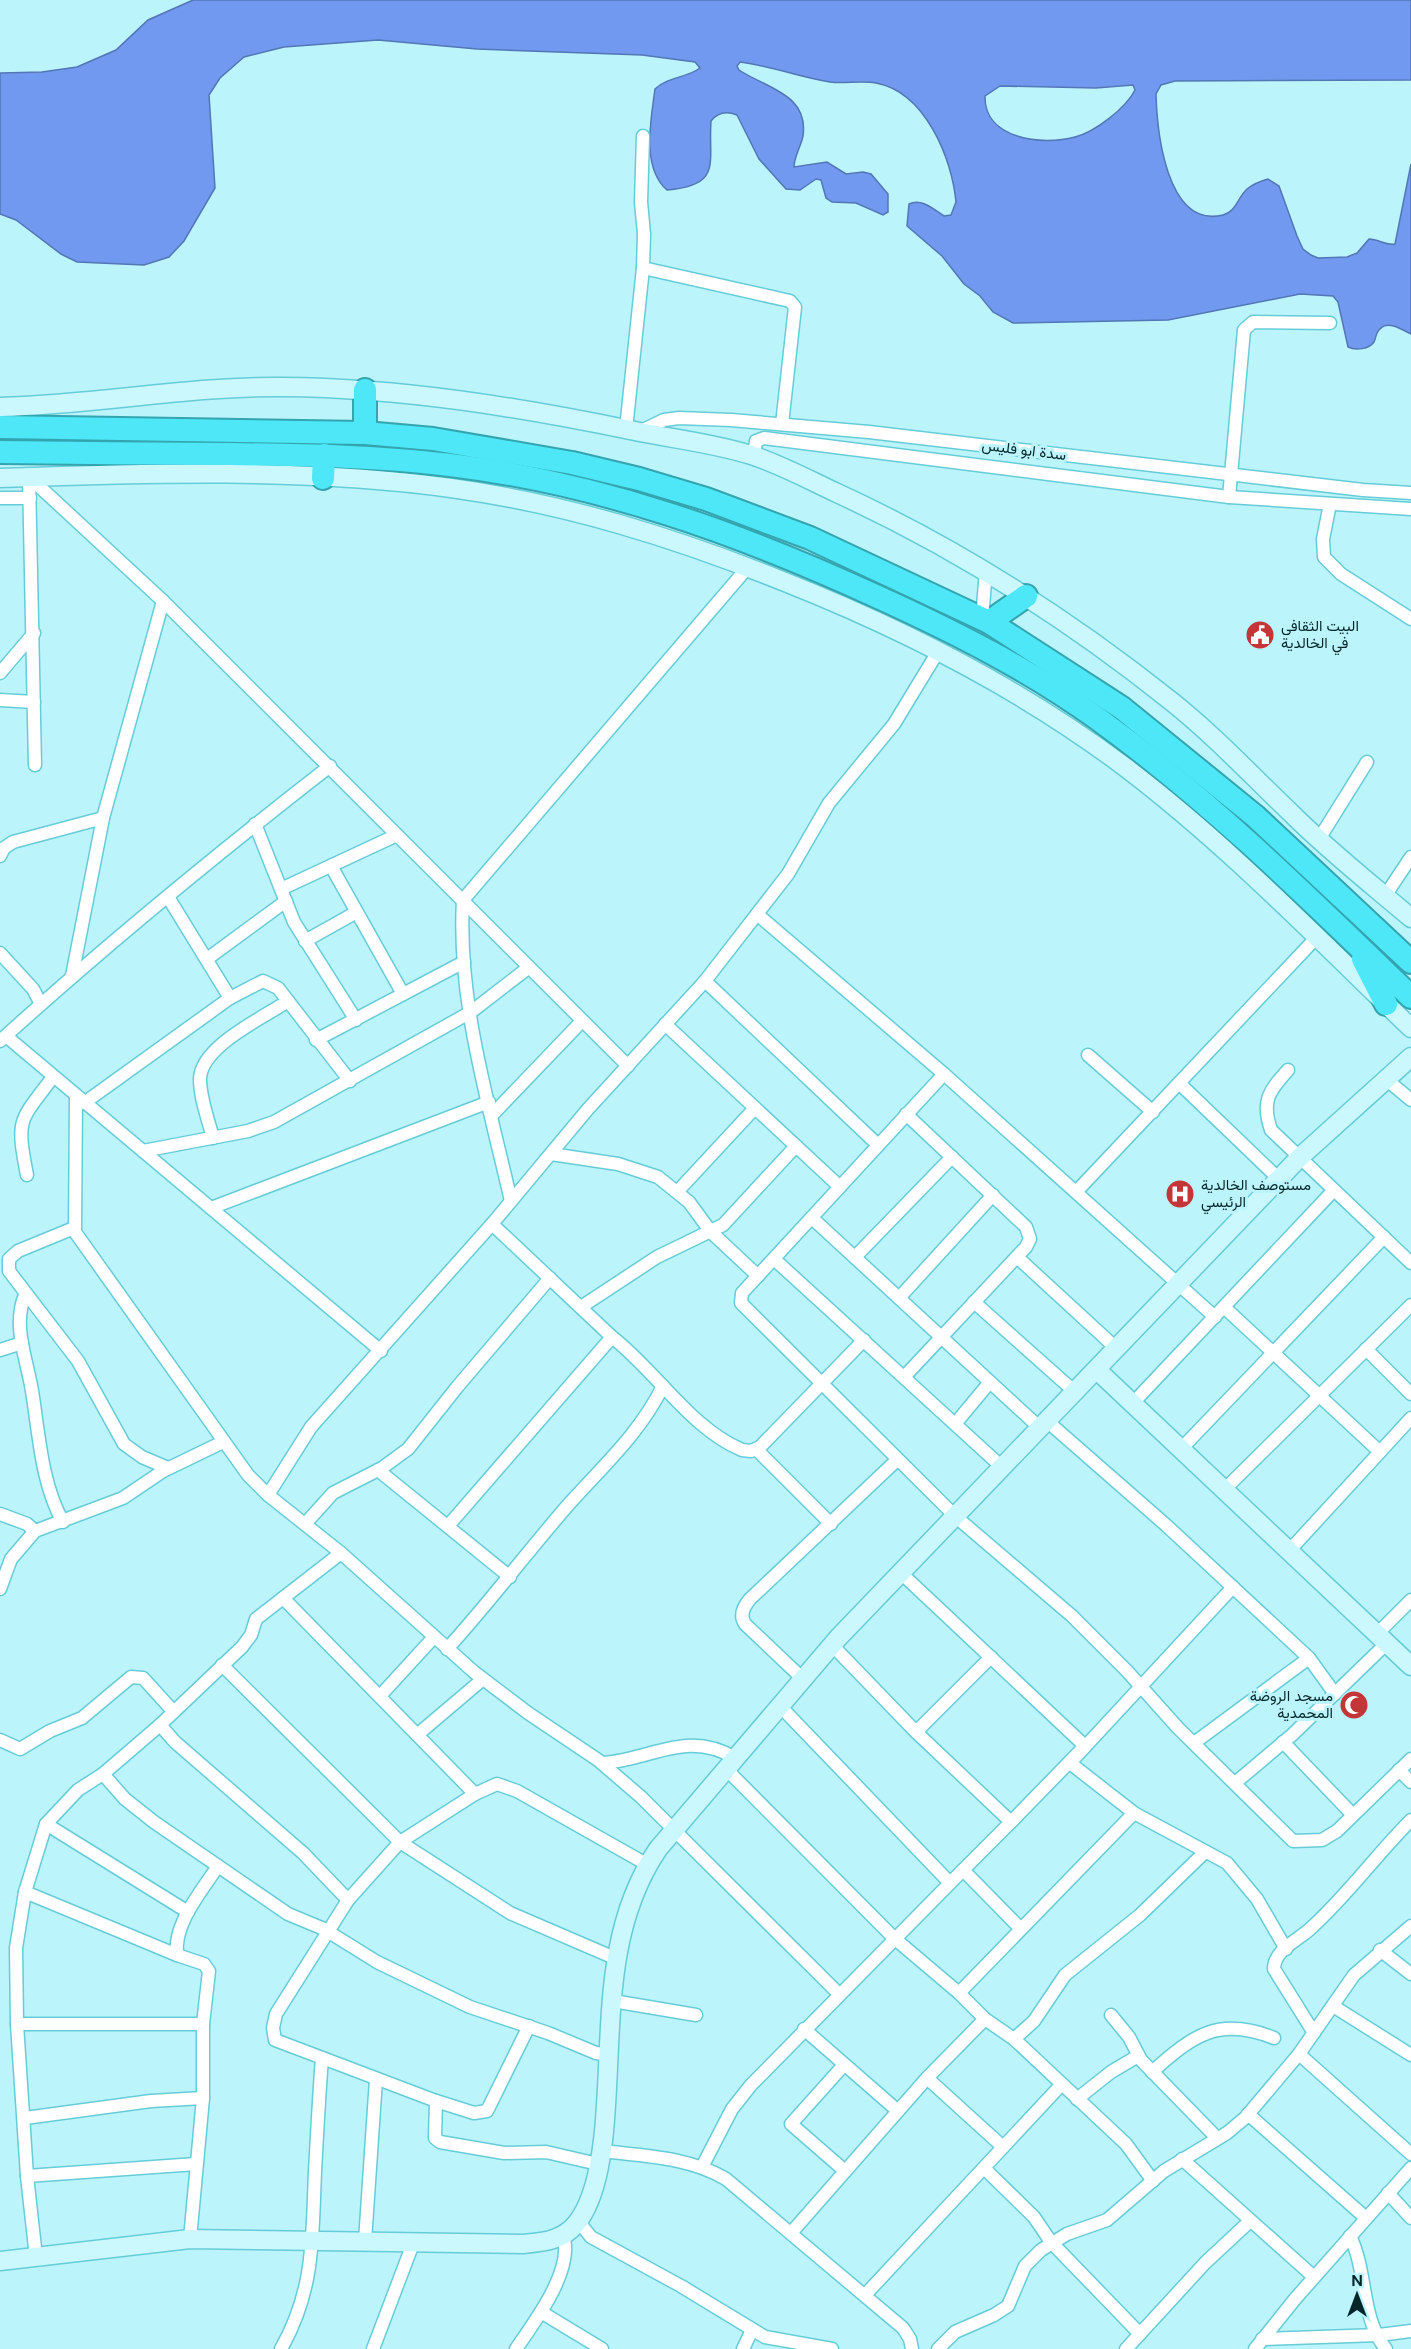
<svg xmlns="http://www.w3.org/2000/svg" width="1411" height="2349" font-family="'DM Sans',Vazirmatn,sans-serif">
  <rect width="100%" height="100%" fill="#bcf4fb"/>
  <path fill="#7299f0" stroke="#5177b5" stroke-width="1.5" fill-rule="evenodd" d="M193 0H1411V80L1175 81 1161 85 1156 94C1157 130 1166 229 1223 215 1236 212 1238 197 1247 189 1253 184 1261 181 1268 179L1279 186 1297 236 1303 249 1311 255 1318 258 1347 257 1357 253 1369 239C1379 239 1385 246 1395 244L1411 164V334C1403 330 1388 320 1380 329 1376 332 1376 338 1374 342 1369 349 1356 351 1348 347L1338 302 1333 296 1300 294 1168 320 1013 323 993 312 980 296 964 284 942 256 907 226 909 204C922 198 933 209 944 216L951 215 956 202C952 158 925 92 876 83 861 80 845 84 830 82 800 77 771 66 740 62L737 66 739 70C766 88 809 94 803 136 801 146 794 157 794 167L827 162 846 174 863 172 871 174 888 194V212L883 215 856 203 832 202 826 198 821 180 816 179 800 190 786 189 759 159 737 115C727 111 718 112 711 121 708 163 723 185 667 190 641 167 651 120 655 89 667 77 687 78 700 68L695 62 642 55 477 49 378 40 284 47 244 57 220 78 209 95 215 188 184 241 169 257 144 265 77 262 61 254 16 220 0 214V73L42 72 77 67 116 50 148 20ZM1133 85 1135 90C1126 108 1095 132 1075 137 1042 146 984 139 985 96L1000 86 1096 88Z"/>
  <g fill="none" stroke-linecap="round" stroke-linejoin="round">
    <g stroke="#66ccd7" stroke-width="15">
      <g id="street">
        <polyline points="643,268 790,301 795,307 782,424"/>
        <polyline points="626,429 643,268 644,234 641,202 643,136"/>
        <polyline points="639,432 664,420 679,418 731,420 869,432 1363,490 1411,493"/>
        <polyline points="754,456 756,441 764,438 1229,497 1411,509"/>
        <polyline points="29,477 163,601 628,1066"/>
        <polyline points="29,477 35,765"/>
        <polyline points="1229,497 1244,330 1253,322 1330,323"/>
        <polyline points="0,498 30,498"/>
        <polyline points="1330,504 1323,539 1324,557 1341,574 1411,619"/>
        <polyline points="982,618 986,571"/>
        <polyline points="0,673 34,633"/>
        <polyline points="0,700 34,702"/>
        <polyline points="255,824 294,922 356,1020"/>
        <polyline points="1319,839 1367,762"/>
        <polyline points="0,856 4,848 13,842 103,818"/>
        <polyline points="331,866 403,994"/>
        <polyline points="281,889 397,835"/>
        <polyline points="1385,896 1411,857"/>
        <polyline points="168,897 230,998"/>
        <polyline points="757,914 944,1074 1215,1317"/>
        <polyline points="305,941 355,913"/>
        <polyline points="0,953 33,989 41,1004"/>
        <polyline points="207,959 286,901"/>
        <polyline points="72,976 103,818 163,601"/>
        <polyline points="705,981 878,1145"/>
        <polyline points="665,1024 840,1187"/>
        <polyline points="6,1036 381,1351"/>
        <polyline points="316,1040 464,962"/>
        <path d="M0 1041C106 945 217 854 330 766"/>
        <polyline points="1088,1055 1153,1112"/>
        <path d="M1288 1070C1269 1091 1261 1101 1271 1130L1411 1263"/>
        <polyline points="944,1074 742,1293 741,1303 955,1516 1072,1616 1127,1671 1178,1728 1293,1841 1322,1840 1337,1831 1411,1759"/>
        <polyline points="1387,1080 1411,1100"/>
        <polyline points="1179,1083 1279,1179"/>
        <polyline points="76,1096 75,1232 248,1475 268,1495 341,1553 474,1672 528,1713 598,1760 641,1797 838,1993"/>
        <polyline points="84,1103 230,998 263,981 278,988 350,1081"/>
        <polyline points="492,1115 582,1021"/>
        <path d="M213 1138C208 1119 200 1098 200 1079 201 1046 263 1018 288 1001"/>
        <polyline points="143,1151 248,1131 274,1122 471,1012 528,968"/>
        <polyline points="551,1154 618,1164 658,1177 689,1202 711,1232 758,1276"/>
        <path d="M27 1175C16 1118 19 1122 53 1077"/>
        <polyline points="677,1192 755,1108"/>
        <polyline points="1076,1192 1316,938"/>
        <path d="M511 1201C489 1104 457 1001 463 900L748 567"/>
        <polyline points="211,1208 489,1102"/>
        <polyline points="812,1218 1040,1428"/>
        <path d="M492 1224 612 1337C656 1371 690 1428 742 1450L751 1451 760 1447 864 1340"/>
        <polyline points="74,1228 18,1251 9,1259 9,1271 78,1361 124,1444 142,1457 168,1468"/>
        <polyline points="855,1257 952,1157"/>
        <polyline points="1017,1257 1117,1349"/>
        <polyline points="774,1259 1003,1468"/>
        <path d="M25 1295C12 1326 27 1359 32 1391 39 1433 41 1483 63 1522"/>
        <polyline points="899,1298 993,1195"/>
        <polyline points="974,1302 1075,1392"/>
        <polyline points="581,1307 657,1257 723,1225 796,1146"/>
        <polyline points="1224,1307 1380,1452"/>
        <polyline points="1366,1349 1411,1394"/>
        <polyline points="0,1350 22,1343"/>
        <polyline points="904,1377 1026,1247 1030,1239 1026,1227 906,1114"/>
        <polyline points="1133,1403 1334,1190"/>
        <polyline points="1047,1421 1167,1526 1309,1658 1335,1694"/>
        <polyline points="955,1424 990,1382"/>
        <polyline points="1182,1448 1384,1237"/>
        <polyline points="756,1449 831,1524"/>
        <polyline points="378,1470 510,1577"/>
        <polyline points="1226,1488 1411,1305"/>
        <polyline points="268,1495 311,1427 492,1224 588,1109 705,981 788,874 829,803 894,724 939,650"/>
        <polyline points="0,1514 27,1524 35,1531"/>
        <polyline points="305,1524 333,1493 382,1468 408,1449 458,1386 550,1278"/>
        <polyline points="448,1526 612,1337"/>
        <polyline points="1289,1551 1411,1418"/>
        <polyline points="0,1589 11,1559 35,1531 123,1498 163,1471 223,1442"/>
        <polyline points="283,1598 475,1794 400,1842 510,1913 617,1959"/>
        <polyline points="1378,1633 1411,1600"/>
        <polyline points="832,1645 916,1732 1011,1822 1085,1746 901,1573"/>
        <path d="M447 1649C490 1602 527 1552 569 1504 603 1466 640 1433 663 1386"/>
        <polyline points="222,1665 400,1842 348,1900 276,2014 273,2028 275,2040 436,2101 474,2113 487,2111 529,2026"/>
        <path d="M803 1679 745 1624C739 1615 744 1606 750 1599L897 1460"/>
        <polyline points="380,1696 434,1637"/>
        <polyline points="780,1706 950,1883"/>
        <polyline points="160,1725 175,1742 303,1853 348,1900"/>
        <polyline points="916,1732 991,1657"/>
        <polyline points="417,1735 483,1679"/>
        <polyline points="0,1740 20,1749 50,1731 82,1718 131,1677 143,1678 173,1711"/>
        <polyline points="1283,1742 1353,1815"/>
        <polyline points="1194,1743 1309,1658"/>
        <path d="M602 1763C651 1760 687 1729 735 1758"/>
        <polyline points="726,1769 894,1938 959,1993 985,2019 1014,2039 1126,2144 1153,2181"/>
        <polyline points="1399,1770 1411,1782"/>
        <polyline points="103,1774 125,1799 154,1822 288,1914 324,1929 377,1962 470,2007 548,2033 596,2053 609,2055"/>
        <polyline points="1235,1783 1292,1735 1387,1643"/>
        <polyline points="475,1794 497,1784 517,1791 648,1865"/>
        <polyline points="1134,1813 1070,1763 1233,1587"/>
        <polyline points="46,1824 188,1912"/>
        <polyline points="963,1870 1015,1818"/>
        <polyline points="25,1892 177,1955 204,1964 209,1971 203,2024 203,2098 190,2239"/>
        <polyline points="1380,1950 1411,1974"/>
        <path d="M177 1955C173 1924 201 1892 218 1866"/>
        <polyline points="959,1993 1134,1813 1227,1863 1257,1899 1286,1949"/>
        <polyline points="613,2001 696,2015"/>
        <polyline points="1333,2006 1411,2055"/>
        <polyline points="1111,2015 1129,2037 1141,2060 1217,2138"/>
        <polyline points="17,2024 203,2024"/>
        <polyline points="804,2029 898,2111"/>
        <path d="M1314 2033 1274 1969C1274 1950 1298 1940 1310 1929 1347 1896 1376 1855 1411 1820"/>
        <polyline points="1014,2039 1034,2021 1065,1975 1140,1915 1205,1852"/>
        <polyline points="1299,2054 1411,2154"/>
        <polyline points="843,2066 791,2124 845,2171"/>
        <path d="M1152 2072C1193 2035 1219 2016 1274 2038"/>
        <polyline points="927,2078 1003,2147"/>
        <polyline points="1077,2099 1111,2072 1138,2056"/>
        <polyline points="436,2101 435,2138 440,2142 504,2153 546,2152 598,2164"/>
        <polyline points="1248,2114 1366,2218"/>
        <polyline points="25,2118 151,2101 203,2098"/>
        <path d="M602 2151C644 2156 689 2157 726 2179L903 2328 910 2339 912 2349"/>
        <polyline points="1182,2159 1314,2277"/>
        <polyline points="702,2167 732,2109 751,2085 963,1870 1020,1928"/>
        <polyline points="984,2168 1034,2217 1051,2242 1140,2334"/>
        <polyline points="27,2176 196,2164"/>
        <polyline points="1388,2193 1411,2218"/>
        <polyline points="578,2221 591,2237 681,2286 765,2337 832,2349"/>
        <polyline points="791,2233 927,2078 985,2019"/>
        <path d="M1350 2236C1368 2273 1360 2317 1386 2349"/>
        <polyline points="365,2241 376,2079"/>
        <polyline points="36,2257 27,2176 17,2024 16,1948 25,1892 46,1824 78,1790 103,1774 160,1725 242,1647 251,1635 256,1619 341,1553"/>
        <polyline points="865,2295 1062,2084"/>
        <polyline points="541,2312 602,2349"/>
        <polyline points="1262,2339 1379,2335 1411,2331"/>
        <path d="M281 2349C315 2289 312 2238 315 2172 317 2134 319 2096 322 2058"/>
        <polyline points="373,2349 414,2241"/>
        <path d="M516 2349C535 2321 575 2269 563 2235"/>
        <polyline points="743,2349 752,2330"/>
        <polyline points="938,2349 955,2332 994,2315 1008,2306 1025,2266 1041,2250 1067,2234 1107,2220 1164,2171 1227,2133 1245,2118 1299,2054 1354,1975 1411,1926"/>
        <polyline points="1126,2349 1205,2263 1250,2221"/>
        <polyline points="1255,2349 1295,2299 1411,2168"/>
      </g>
    </g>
    <g stroke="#66ccd7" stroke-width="21">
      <g id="secondary">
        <path d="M0 407C95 405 188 386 283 387 402 388 519 407 635 431 674 439 713 443 751 455 780 464 809 480 837 493 957 548 1068 619 1171 701 1215 736 1252 776 1292 814 1329 851 1371 884 1411 918"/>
        <path d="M0 478C147 473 305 468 451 488 567 504 676 538 785 582 906 630 1020 688 1125 767 1228 845 1318 939 1411 1028"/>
        <polyline points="1097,1370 1411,1666"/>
        <path d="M0 2261 190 2239 522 2244C543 2242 562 2241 576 2224 599 2196 604 2141 606 2105 612 2016 606 1926 658 1849L838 1638 1299 1158 1411 1057"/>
      </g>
    </g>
    <g stroke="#34a4af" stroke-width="26">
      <g id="highway">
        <polyline points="365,390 365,433"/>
        <polyline points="0,427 365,433 433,439 572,463 639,479 706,499 810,538 989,622 1122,708 1255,816 1411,962"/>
        <path d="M0 452C76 453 153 454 229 454 303 455 376 456 450 465 600 483 741 534 878 597 955 632 1030 670 1098 719 1211 801 1311 900 1411 997"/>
        <polyline points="323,478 324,455"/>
        <polyline points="989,622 1026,596"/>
        <polyline points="1363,959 1386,1004"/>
      </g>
    </g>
    <use href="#street" stroke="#fff" stroke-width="12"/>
    <use href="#secondary" stroke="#caf8fd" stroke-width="18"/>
    <use href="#highway" stroke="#4de7f7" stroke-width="22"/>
  </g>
  <defs>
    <g id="civic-disc" transform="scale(1.5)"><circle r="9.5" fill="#c43537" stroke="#bcf4fb"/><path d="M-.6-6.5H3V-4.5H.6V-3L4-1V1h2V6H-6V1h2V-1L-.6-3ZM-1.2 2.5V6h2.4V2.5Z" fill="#fff"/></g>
    <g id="hospital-disc" transform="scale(1.5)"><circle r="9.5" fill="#c43537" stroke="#bcf4fb"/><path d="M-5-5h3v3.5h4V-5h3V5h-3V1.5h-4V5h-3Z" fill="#fff"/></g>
    <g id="mosque-disc" transform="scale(1.5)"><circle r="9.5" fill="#c43537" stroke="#bcf4fb"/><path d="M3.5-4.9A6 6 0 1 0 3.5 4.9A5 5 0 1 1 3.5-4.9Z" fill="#fff"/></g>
  </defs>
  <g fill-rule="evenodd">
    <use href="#civic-disc" x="1260" y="635"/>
    <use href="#hospital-disc" x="1180" y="1194"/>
    <use href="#mosque-disc" x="1354" y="1705"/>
  </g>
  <g text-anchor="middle" stroke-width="6" stroke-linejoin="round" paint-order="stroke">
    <g font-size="15" fill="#05272a" stroke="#bcf4fb">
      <text transform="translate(1024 450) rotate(7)" y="5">سدة ابو فليس</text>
    </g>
    <g font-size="15" fill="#05272a" stroke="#bcf4fb" text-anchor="start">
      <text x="1281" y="631">البيت الثقافي<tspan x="1281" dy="17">في الخالدية</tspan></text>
      <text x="1201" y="1190">مستوصف الخالدية<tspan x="1201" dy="17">الرئيسي</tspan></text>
      <text x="1333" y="1701" text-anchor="end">مسجد الروضة<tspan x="1333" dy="17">المحمدية</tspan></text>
    </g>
  </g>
  <g transform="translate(1357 2295)" stroke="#bcf4fb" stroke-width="4.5" paint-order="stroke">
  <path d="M0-4.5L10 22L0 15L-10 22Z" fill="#05272a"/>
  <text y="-9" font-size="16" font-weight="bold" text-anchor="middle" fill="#05272a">N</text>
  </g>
</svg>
